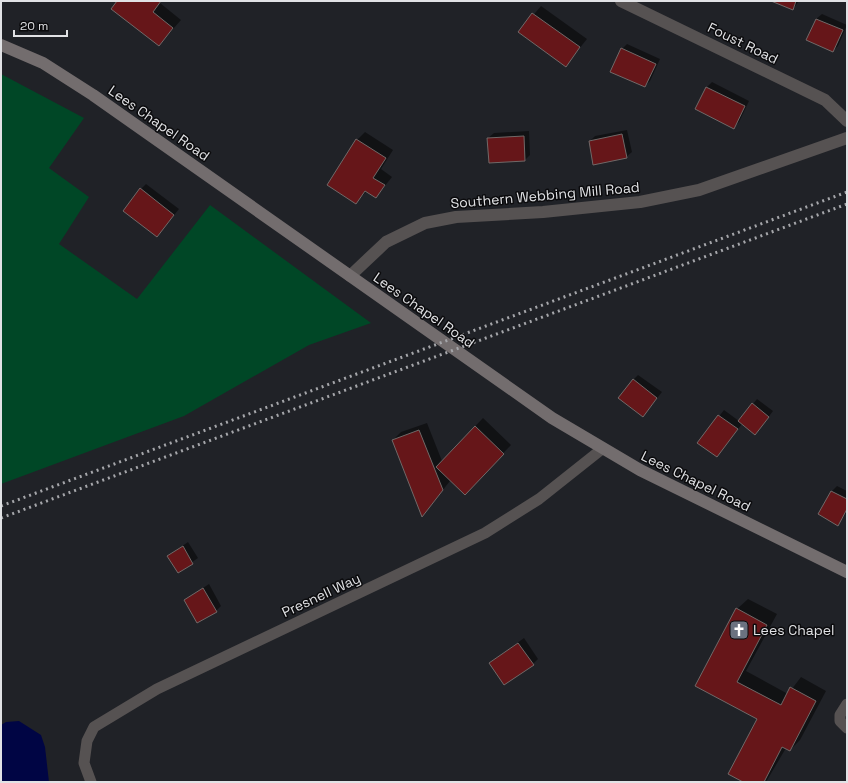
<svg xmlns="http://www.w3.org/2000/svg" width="848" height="783" font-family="'Space Grotesk',sans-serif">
  <rect width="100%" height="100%" fill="#202227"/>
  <polygon fill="#004726" points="1,74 84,118 49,168 89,197 59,244 137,299 210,205 371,323 309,345 184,416 1,484"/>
  <polygon fill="#000544" points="19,721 41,735 45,747 49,782 1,782 1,725 6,722"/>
  <g fill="#0007">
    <polygon points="118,1 162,1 160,3 181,20 159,45"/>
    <polygon points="774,1 799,1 793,9"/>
    <polygon points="541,6 587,39 566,65 519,32"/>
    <polygon points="822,14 847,25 838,46 833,51 816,19"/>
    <polygon points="627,44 660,59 650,81 645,86 622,49"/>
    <polygon points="712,82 749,101 739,122 734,127 696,109 707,87"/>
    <polygon points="627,130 632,152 626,157 590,141 595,136"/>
    <polygon points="529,131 530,155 525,160 488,138 494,133"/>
    <polygon points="365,132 393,150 381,169 392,177 376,197 367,191 356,202 328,184 357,140"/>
    <polygon points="146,184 179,209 162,230 141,189"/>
    <polygon points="638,375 662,392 643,416 633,380"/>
    <polygon points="757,399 773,411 760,428 742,424 717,456 699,442 724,410 739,421"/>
    <polygon points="483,418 511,445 465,493 449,477 450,481 422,516 393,440 401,432 427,423 442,461"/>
    <polygon points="837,486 847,491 847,512 838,524 819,514 832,491"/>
    <polygon points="188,542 198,558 178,572 168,556"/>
    <polygon points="209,584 221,606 216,611 185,600"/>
    <polygon points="748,599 777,614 746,671 788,694 801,677 826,691 800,740 790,750 786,748 766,782 746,782 758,719 696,686 737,609"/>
    <polygon points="524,638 538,659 533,664 490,663"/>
  </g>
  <g fill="#661619" stroke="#706968">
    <polygon points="117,1 161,1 153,12 173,28 159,46 111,9"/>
    <polygon points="771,1 796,1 793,10"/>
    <polygon points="532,13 580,47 566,67 518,32"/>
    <polygon points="816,19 843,30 833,52 806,40"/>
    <polygon points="621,48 656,64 645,87 610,72"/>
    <polygon points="706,87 745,106 734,129 695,109"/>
    <polygon points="622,134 627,158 593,165 589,141"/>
    <polygon points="524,136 525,161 489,163 487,138"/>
    <polygon points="356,139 386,158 373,178 385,185 376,198 365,191 356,204 327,185"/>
    <polygon points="140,188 174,215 157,237 123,211"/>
    <polygon points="633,379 657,398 643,417 618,398"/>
    <polygon points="752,403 769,417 755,435 738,421"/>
    <polygon points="718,415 738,429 717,457 697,443"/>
    <polygon points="475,426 504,454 465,495 436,467"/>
    <polygon points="419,430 443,490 422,517 392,440"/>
    <polygon points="831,491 847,499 847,509 838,526 818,514"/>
    <polygon points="183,546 193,564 178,573 167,556"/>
    <polygon points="203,588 217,612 197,623 184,600"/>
    <polygon points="736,608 767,625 737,682 781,705 790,687 816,701 790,751 782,747 764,782 743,782 728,774 757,719 695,686"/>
    <polygon points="518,643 534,665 504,685 489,663"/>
  </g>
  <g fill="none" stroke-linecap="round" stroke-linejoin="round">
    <g stroke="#565252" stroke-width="11">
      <polyline points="847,704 840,715 840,721 847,728"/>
      <polyline points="91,782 84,763 87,741 94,727 157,689 485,533 539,499 602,449"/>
    </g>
    <g stroke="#565252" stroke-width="12">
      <polyline points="621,1 825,100 847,121"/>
      <polyline points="350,276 386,242 425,223 456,217 543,212 640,202 699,190 847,138"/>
    </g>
    <polyline stroke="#736d6e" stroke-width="12" points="1,45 43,63 93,95 552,418 640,470 847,572"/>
    <g stroke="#a5a6aa" stroke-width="3" stroke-dasharray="2 4" stroke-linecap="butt">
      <polyline points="1,506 847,192"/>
      <polyline points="1,518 847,204"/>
    </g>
  </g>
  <defs>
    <g id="church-square" transform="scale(1)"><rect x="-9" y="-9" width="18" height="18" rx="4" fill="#6b7280" stroke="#0b0b0d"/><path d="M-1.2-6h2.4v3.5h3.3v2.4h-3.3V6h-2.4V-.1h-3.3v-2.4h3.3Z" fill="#fff"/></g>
  </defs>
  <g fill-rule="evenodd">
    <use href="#church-square" x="739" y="630"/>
  </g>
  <g text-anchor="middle" stroke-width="3" stroke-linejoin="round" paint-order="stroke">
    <g font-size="14" fill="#e1e2e5" stroke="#0b0b0d">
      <text transform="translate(743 43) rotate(26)" y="5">Foust Road</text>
      <text transform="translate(159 123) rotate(35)" y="5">Lees Chapel Road</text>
      <text transform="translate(545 195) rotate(-5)" y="5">Southern Webbing Mill Road</text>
      <text transform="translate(424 310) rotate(35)" y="5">Lees Chapel Road</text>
      <text transform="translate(696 481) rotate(26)" y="5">Lees Chapel Road</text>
      <text transform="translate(321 595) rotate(-25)" y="5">Presnell Way</text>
    </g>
    <g font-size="14" fill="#e1e2e5" stroke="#0b0b0d" text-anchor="start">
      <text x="753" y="635">Lees Chapel</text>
    </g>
  </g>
  <rect width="848" height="783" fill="none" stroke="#e1e2e5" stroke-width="4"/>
  <path d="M14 30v6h53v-6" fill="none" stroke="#e1e2e5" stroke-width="2"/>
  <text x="20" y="30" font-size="12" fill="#e1e2e5" stroke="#0b0b0d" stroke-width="3" paint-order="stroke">20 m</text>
</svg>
